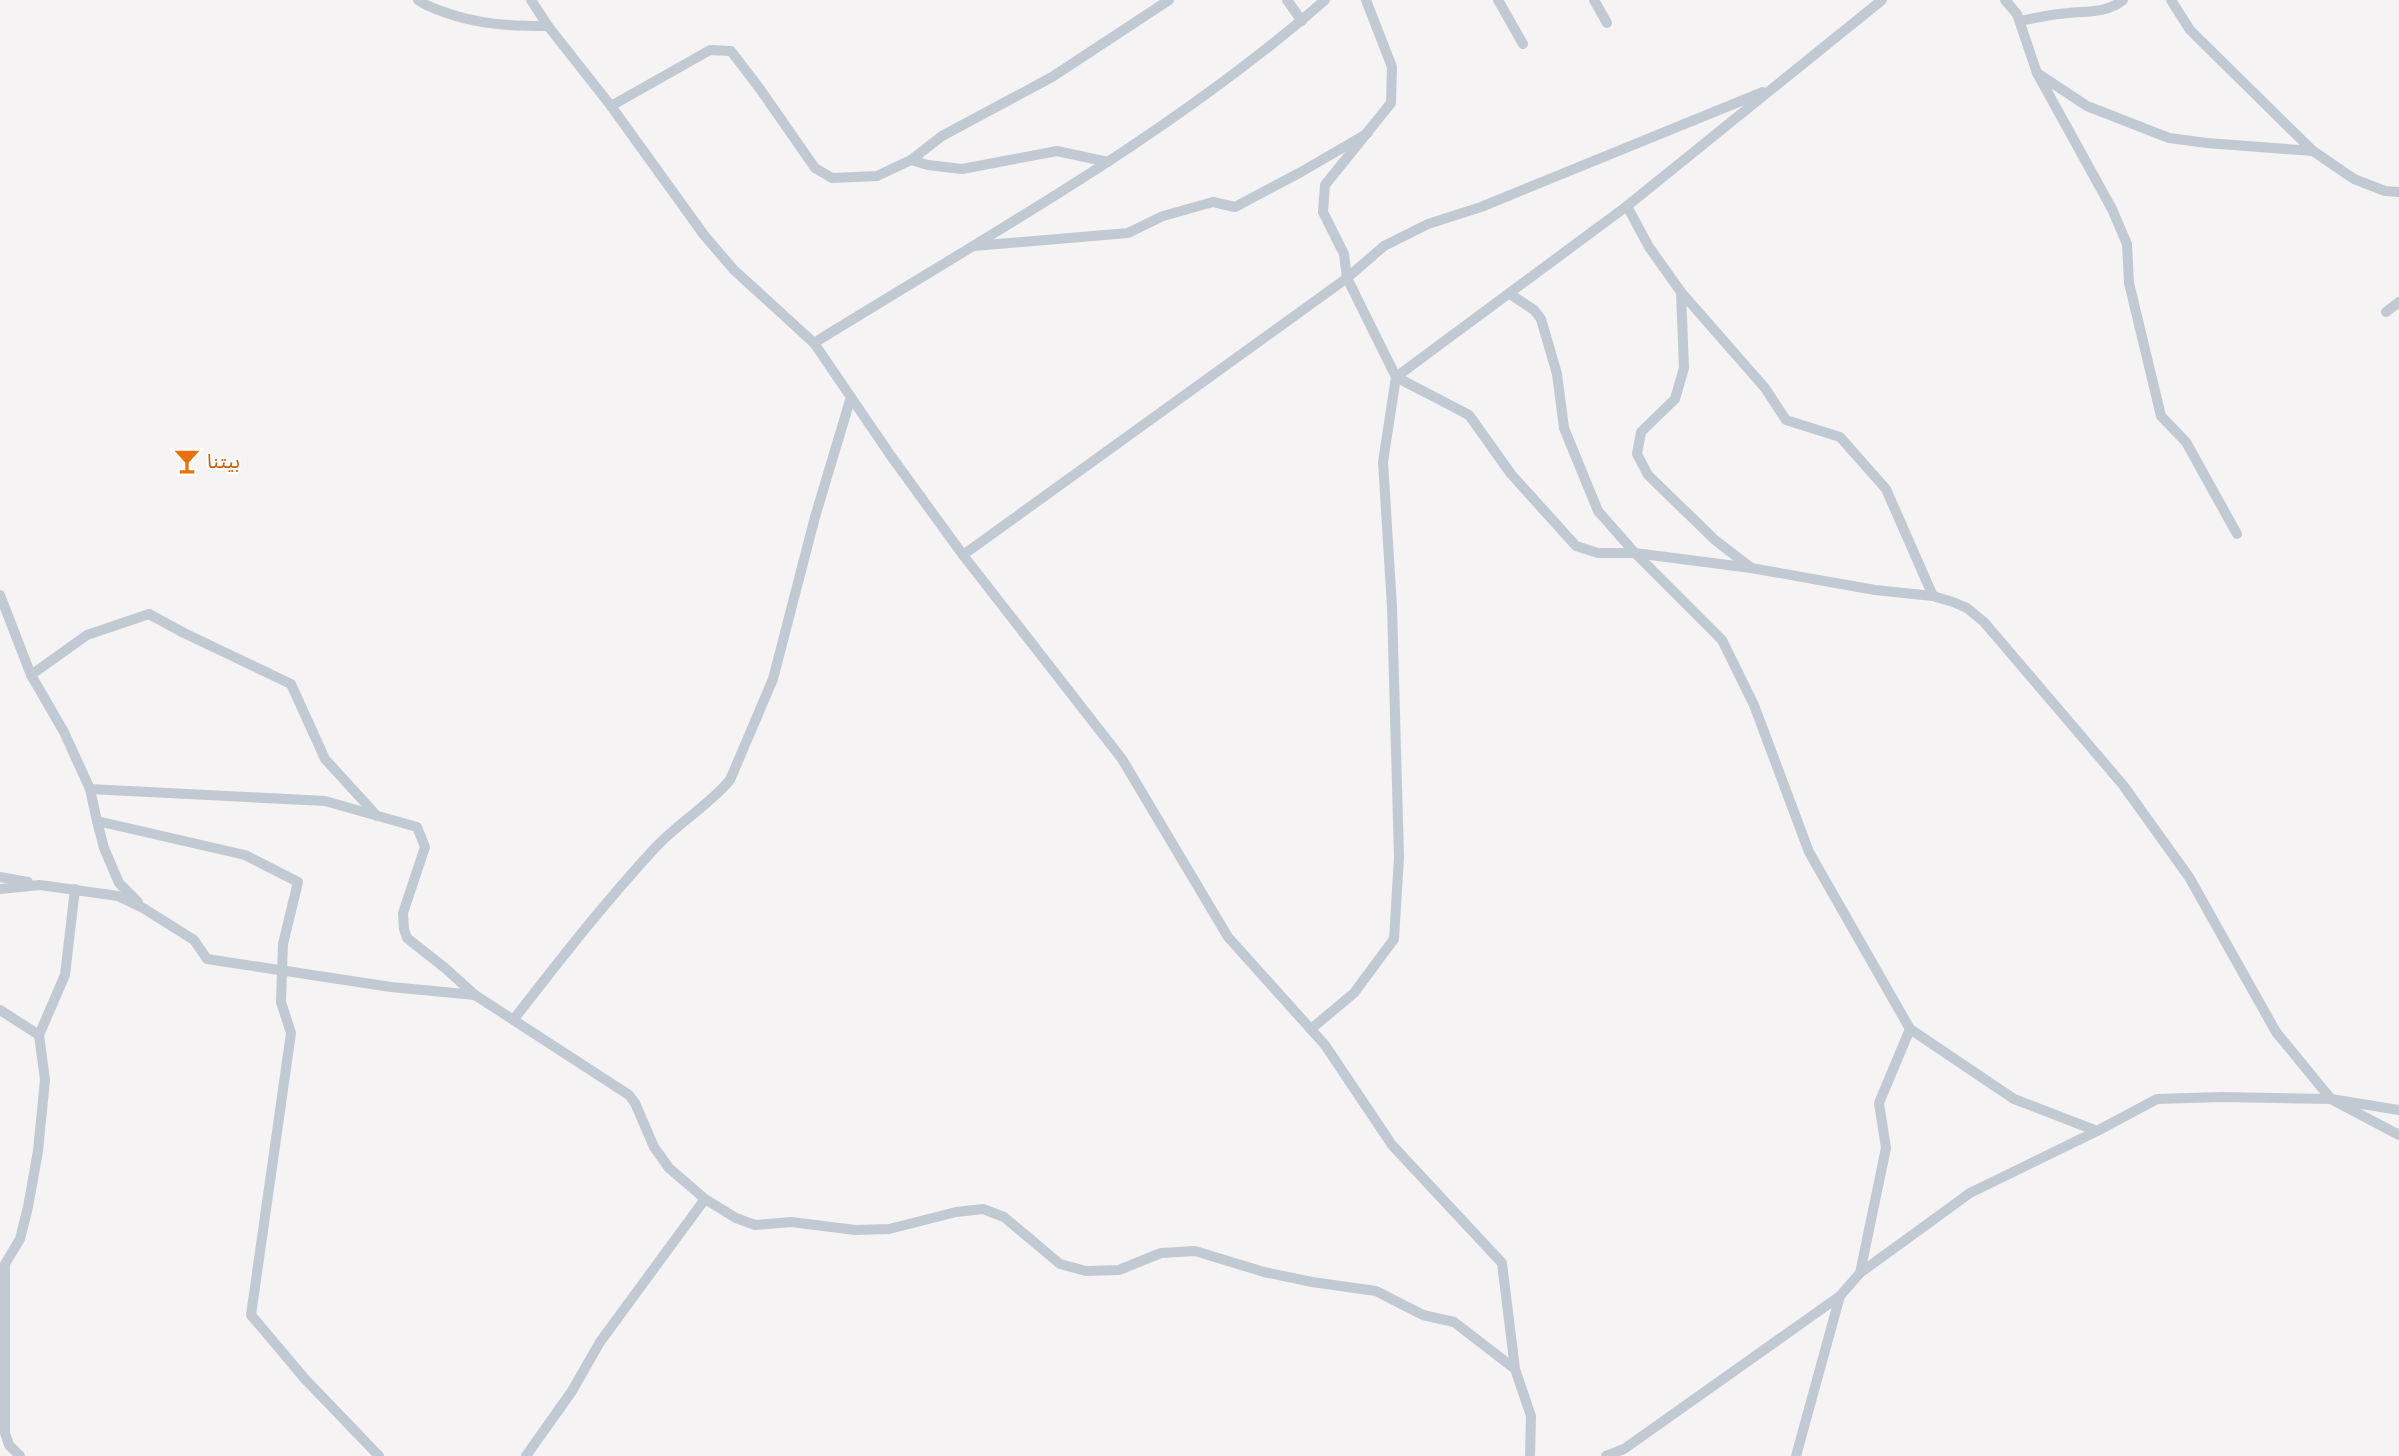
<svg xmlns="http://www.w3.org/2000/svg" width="2399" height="1456" font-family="Montserrat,'Noto Sans Arabic',sans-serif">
  <rect width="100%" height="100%" fill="#f5f3f3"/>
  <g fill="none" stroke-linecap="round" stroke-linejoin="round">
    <g stroke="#c1cad2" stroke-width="10">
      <path d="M418 0C426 6 435 9 444 12 479 25 512 26 548 26"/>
      <polyline points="531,0 548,26 611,106 704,235 734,270 814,343 891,456 963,555 1122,759 1228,937 1325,1045 1392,1145 1502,1263 1515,1369 1531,1416 1530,1456"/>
      <polyline points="1287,0 1302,21"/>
      <polyline points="1498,0 1523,44"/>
      <polyline points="1594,0 1607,23"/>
      <polyline points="2005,0 2017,14 2037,73 2087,106 2169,138 2207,143 2313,151"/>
      <polyline points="2171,0 2190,30 2313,151 2354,179 2385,191 2399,192"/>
      <path d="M2020 21C2035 18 2052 14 2068 13 2088 11 2107 13 2123 0"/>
      <polyline points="2037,73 2112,209 2127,244 2129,283 2161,416 2186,442 2237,534"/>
      <polyline points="611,106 710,50 731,51 760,89 815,168 832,178 877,176 911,160 928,165 962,169 1057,151 1108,162"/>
      <polyline points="911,160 942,136 1052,77 1169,0"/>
      <polyline points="1627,206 1649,247 1681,292 1684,368 1675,399 1641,432 1637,454 1648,475 1715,540 1750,567"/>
      <polyline points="974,246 1128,233 1163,216 1213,202 1235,207 1301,172 1368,133"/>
      <polyline points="1347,278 1384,246 1428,224 1481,207 1763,92"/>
      <polyline points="1347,278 1344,254 1323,212 1325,185 1391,103 1392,67 1366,0"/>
      <polyline points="1681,292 1765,388 1786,420 1840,437 1886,489 1933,596"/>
      <polyline points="1510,294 1534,310 1541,319 1557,374 1564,428 1598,511 1635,553 1722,640 1754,705 1809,852 1910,1029 1879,1103 1886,1148 1860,1273 1840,1296 1624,1449 1606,1456"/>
      <polyline points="2386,312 2399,302"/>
      <path d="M814 343C988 235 1171 135 1325 0"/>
      <polyline points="963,555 1347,278 1396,377 1627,206 1882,0"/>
      <polyline points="0,595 31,675 64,732 90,789 97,821 245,855 298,882 283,944 282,970 281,1002 291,1033 251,1315 305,1379 379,1456"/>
      <polyline points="31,675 87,635 149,614 184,633 291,684 325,759 377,816"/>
      <polyline points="90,789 325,801 417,827 425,847 403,913 404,929 407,938 445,968 475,995"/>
      <polyline points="97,821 104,848 119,883 138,902"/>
      <polyline points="0,877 28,882"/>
      <polyline points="0,889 40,885 118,896 143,908 194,940 207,959 391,987 475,995 629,1095 635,1103 654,1147 669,1168 705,1199 736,1218 755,1225 791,1222 855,1230 889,1229 956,1212 983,1209 1004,1217 1060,1264 1086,1271 1119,1270 1161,1253 1195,1251 1264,1272 1312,1282 1376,1291 1423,1315 1454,1322 1515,1369"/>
      <polyline points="0,1010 39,1035"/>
      <path d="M514 1019C559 961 605 902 655 848 678 823 708 806 730 780L773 679 815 517 851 397"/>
      <polyline points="1311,1029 1354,993 1394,939 1399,857 1392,607 1383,462 1396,377 1469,415 1511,474 1576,546 1598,553 1635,553 1751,568 1875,590 1933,596 1953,602 1967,608 1984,622 2123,785 2189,877 2276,1032 2331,1099 2399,1135"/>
      <polyline points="1910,1029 2014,1099 2097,1131 2157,1099 2222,1097 2331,1099 2399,1110"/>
      <polyline points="1860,1273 1970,1193 2097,1131"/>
      <polyline points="20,1456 9,1445 5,1433 5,1264 20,1239 28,1207 38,1151 45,1080 39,1035 65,975 75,889"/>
      <polyline points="526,1456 572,1391 600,1342 705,1199"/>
      <polyline points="1796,1456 1840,1296"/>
    </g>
  </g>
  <defs>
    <g id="bar-bare" transform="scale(2.07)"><path d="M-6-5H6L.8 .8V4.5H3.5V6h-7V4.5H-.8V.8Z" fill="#e8710a" stroke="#fff" stroke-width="2.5" paint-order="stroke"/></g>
  </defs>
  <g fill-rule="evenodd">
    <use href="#bar-bare" x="187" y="461"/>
  </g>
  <g text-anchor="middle" stroke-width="4.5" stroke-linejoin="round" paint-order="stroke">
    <g font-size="20" fill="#c56008" stroke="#fff" text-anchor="start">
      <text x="207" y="468">بيتنا</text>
    </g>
  </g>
</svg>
